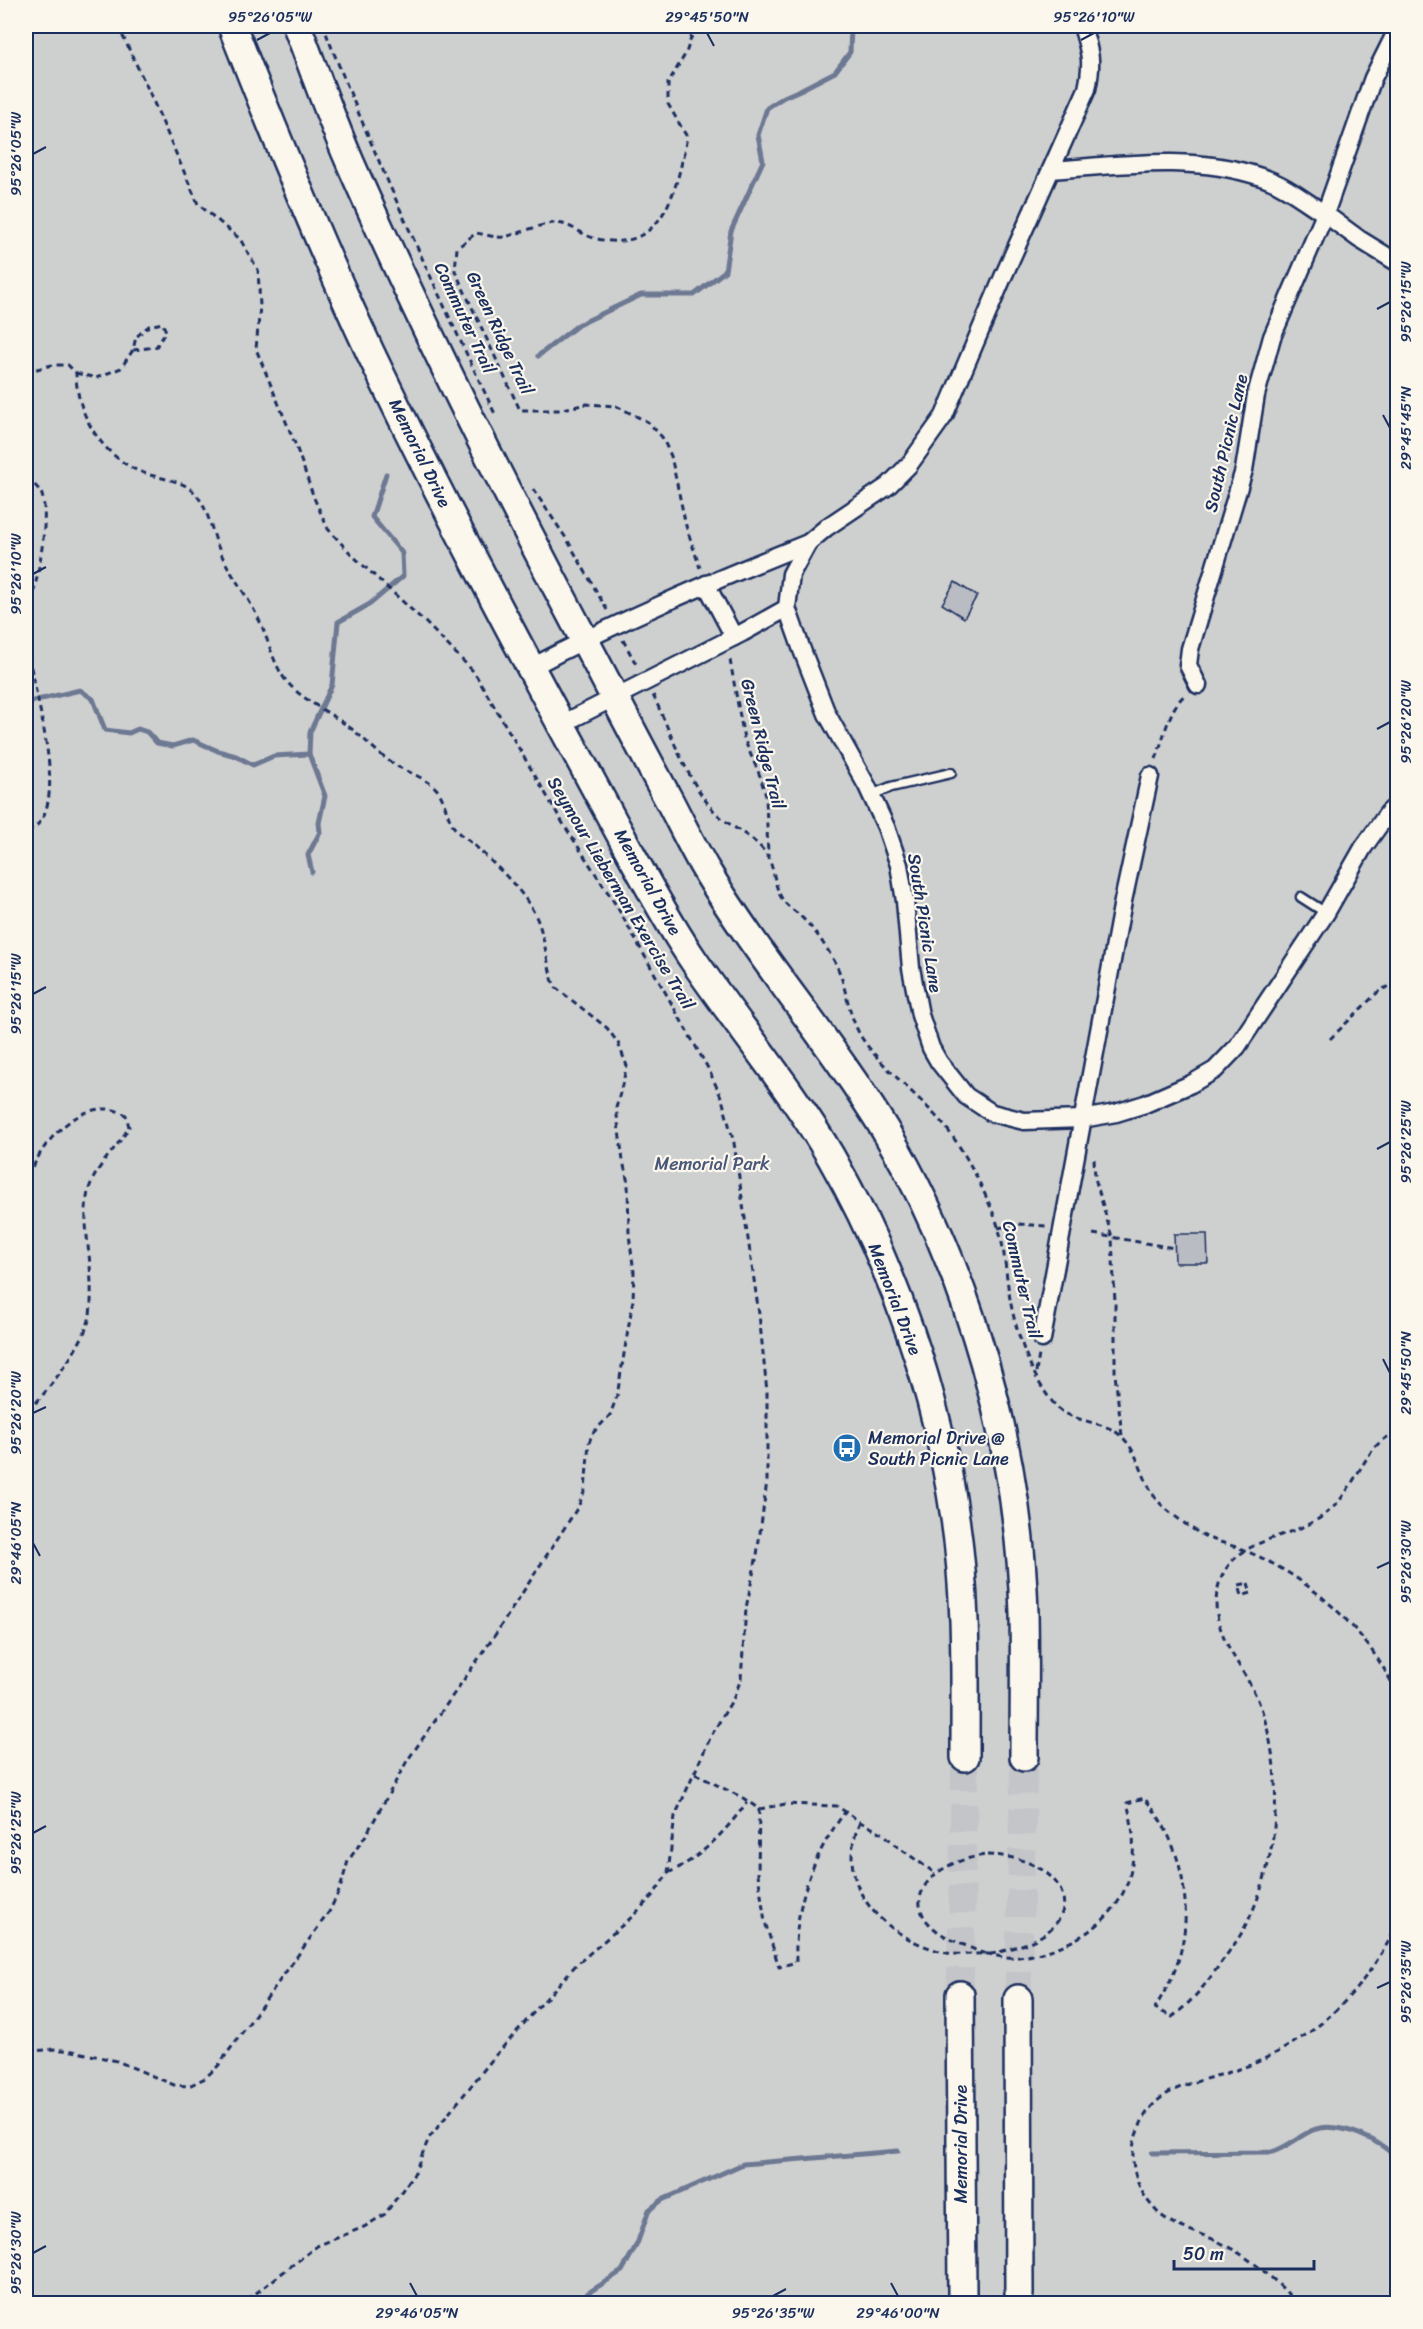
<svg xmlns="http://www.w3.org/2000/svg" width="1423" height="2329" font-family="Sriracha,sans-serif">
  <rect width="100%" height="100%" fill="#eeebe4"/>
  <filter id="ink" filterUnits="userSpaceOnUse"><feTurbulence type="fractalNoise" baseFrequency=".0167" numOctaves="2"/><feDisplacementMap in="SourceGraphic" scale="12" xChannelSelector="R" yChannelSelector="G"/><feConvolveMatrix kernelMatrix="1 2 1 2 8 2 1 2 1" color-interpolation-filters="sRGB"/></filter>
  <g filter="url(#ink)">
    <polygon fill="#cecfcf" stroke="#747f96" stroke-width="1.5" points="26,26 1397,26 1397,2303 26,2304"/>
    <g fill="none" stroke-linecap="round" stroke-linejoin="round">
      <g stroke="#6d7892" stroke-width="5">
        <polyline points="538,356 578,325 641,295 694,295 725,271 731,231 763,161 758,135 767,108 784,97 800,90 835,72 850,52 851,26"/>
        <polyline points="26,707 29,702 80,690 93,699 105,730 129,733 138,729 147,732 157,743 173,746 193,740 218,751 236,756 253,765 274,756 309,754 310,732 332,685 338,622 370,604 403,576 402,553 372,517 386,474"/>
        <polyline points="309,754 325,796 319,823 320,832 308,855 312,872"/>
        <path d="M1152 2153 1272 2152C1288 2147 1299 2136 1313 2130 1337 2120 1385 2141 1398 2161"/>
        <polyline points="580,2304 588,2293 622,2271 637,2244 649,2210 662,2200 743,2164 898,2151"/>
      </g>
    </g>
    <g fill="#b9bcc3" stroke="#1b2f5e" stroke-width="1.5">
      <polygon points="955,582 977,596 964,618 942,604"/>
      <polygon points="1174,1234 1207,1234 1208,1263 1175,1263"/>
    </g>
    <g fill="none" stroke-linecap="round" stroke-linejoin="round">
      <g stroke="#c4c5c9" stroke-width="27" stroke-dasharray="27 14" stroke-linecap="butt">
        <polyline points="960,1995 965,1757"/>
        <polyline points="1018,1999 1024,1757"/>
      </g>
      <g stroke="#1b2f5e" stroke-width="13">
        <g id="service">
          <polyline points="871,795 891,787 951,773"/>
          <polyline points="1301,897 1326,913"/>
        </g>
      </g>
      <g stroke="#1b2f5e" stroke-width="21">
        <g id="minor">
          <path d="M1082 26C1090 52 1093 61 1087 89L1003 277 944 416 909 465 888 486 827 527 808 543 791 574 787 608 802 650 827 714 867 786 886 827 899 865 905 901 911 968 920 1015 931 1048 939 1062 966 1096 992 1113 1024 1121 1082 1119 1116 1113 1145 1104 1191 1084 1215 1070 1237 1047 1326 913 1363 848 1388 813 1398 804"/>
          <polyline points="1398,28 1373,78 1325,214 1359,239 1398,263"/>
          <path d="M1051 170C1120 165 1194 154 1261 177 1284 184 1305 201 1325 214L1272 337 1256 395 1244 470 1190 649 1188 665 1198 685"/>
          <polyline points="706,584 734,637"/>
          <path d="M530 668C620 620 713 581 808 543"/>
          <polyline points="560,725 742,633 787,608"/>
          <polyline points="1042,1339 1123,901 1150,776"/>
        </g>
      </g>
      <g stroke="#1b2f5e" stroke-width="32">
        <g id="primary">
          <path d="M232 26C275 135 320 245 370 352 451 522 541 688 631 854 651 890 670 926 694 961 739 1027 791 1088 831 1157 894 1267 937 1392 955 1518 967 1597 965 1677 965 1757"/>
          <path d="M297 26C314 70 330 116 349 160 423 329 507 495 594 658 619 706 644 754 670 802 682 825 693 848 706 870 760 960 830 1040 885 1130 970 1272 1019 1448 1024 1613 1025 1661 1024 1709 1024 1757"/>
          <polyline points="960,1995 962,2294"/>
          <polyline points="1018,1999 1019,2294"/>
        </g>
      </g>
      <g stroke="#1b2f5e" stroke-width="3" stroke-dasharray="6 4.5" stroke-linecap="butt">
        <polyline points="118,26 148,89 198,204 240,239 258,270 260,306 256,349 296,446 314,498 328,529 353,556 425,622 474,672 564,825 616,905 709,1070 722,1099 734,1143 759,1314 767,1392 767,1481 757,1555 746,1608 741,1679 734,1697 711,1736 675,1816 668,1873 654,1894 633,1916 575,1966 495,2056 429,2138 414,2174 385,2214 364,2227 317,2246 242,2304"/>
        <path d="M695 26 686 53 668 83V104L687 137C677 188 664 257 594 238 582 235 569 223 556 223 538 224 521 234 503 237 495 238 484 234 476 233L457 248 455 271 520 410H558L587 404 616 406 648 422 662 437 671 456 686 526 700 568"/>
        <path d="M326 33C377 163 436 290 496 416"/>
        <path d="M26 372 52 365H68L76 373C76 416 105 461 147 474 162 479 181 480 193 491 208 506 211 530 219 549 229 573 246 593 257 616 268 636 271 659 284 678 301 701 331 712 353 730 367 741 379 755 395 765 406 771 420 776 431 784 447 795 444 817 457 831 461 836 469 840 474 845 494 864 518 885 532 909 546 932 545 962 555 987L607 1028 618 1043 627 1066 616 1108 623 1161 628 1183 629 1235 634 1272 633 1300 617 1396 610 1415 592 1434 589 1443 585 1490 578 1507 495 1635 407 1761 366 1835 348 1861 340 1889 329 1912 218 2066 205 2078 189 2086 174 2085 117 2061 73 2051 53 2049 26 2052"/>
        <polyline points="76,373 96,378 121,368 133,350 136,337 149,326 162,323 166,331 156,347 133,350"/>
        <path d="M26 479C32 482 40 489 42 495 50 521 36 592 26 617"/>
        <polyline points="533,489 568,541 607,610"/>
        <path d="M26 636C29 681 67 784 40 822 37 826 30 830 26 833"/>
        <polyline points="623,640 637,666"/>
        <polyline points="730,660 744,739 760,776 766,796 768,857"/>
        <path d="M653 695C671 733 686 779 714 811 730 828 758 838 768 857 775 870 774 888 783 900 787 906 792 909 797 913 807 922 816 932 823 943 832 956 839 968 843 983 849 1005 852 1025 866 1044 890 1075 923 1099 947 1129 967 1155 982 1186 994 1215 1005 1242 1005 1271 1010 1299 1016 1333 1032 1380 1056 1406 1073 1424 1101 1419 1120 1435 1142 1454 1142 1488 1164 1507 1175 1517 1189 1527 1201 1534 1214 1542 1231 1544 1244 1550 1311 1578 1367 1629 1398 1695"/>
        <path d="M1156 759C1163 741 1169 707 1185 695"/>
        <polyline points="1330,1039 1380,990 1398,983"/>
        <polyline points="1094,1159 1095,1178 1112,1237 1115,1303 1115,1374 1122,1436"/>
        <path d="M26 1175C33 1169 36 1160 41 1152 59 1125 93 1096 126 1115L129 1127C117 1149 95 1166 88 1192 83 1217 88 1241 90 1265 91 1281 92 1299 90 1315 86 1343 45 1394 26 1414"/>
        <polyline points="998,1228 1018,1224 1046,1226"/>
        <polyline points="1093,1234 1174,1248"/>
        <polyline points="1036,1372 1039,1355"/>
        <polygon points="1248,1583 1251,1593 1242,1596 1239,1585"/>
        <polyline points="695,1774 743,1798 759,1809"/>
        <path d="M759 1809 758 1874 765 1922 779 1967 796 1962C794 1906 812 1855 846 1811"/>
        <polyline points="759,1809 786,1804 837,1806 860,1822 884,1834 895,1845 935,1873"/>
        <path d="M860 1822C831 1887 886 1939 947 1953 960 1956 975 1953 988 1954 994 1955 1000 1957 1006 1957 1026 1959 1050 1951 1068 1943 1128 1915 1144 1864 1127 1803L1144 1798C1183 1842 1196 1912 1176 1967 1171 1981 1163 1994 1155 2008L1172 2017C1192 2002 1206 1984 1220 1964 1227 1954 1235 1944 1241 1934 1279 1868 1286 1777 1260 1705 1245 1666 1205 1630 1219 1584 1235 1534 1294 1541 1328 1512 1349 1495 1359 1466 1376 1446 1382 1440 1391 1435 1398 1429"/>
        <path d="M987 1855C1066 1856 1099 1924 1012 1948 1005 1950 996 1954 990 1954 982 1954 971 1948 964 1945 887 1916 921 1862 987 1855Z"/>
        <path d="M668 1873C700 1859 727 1830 747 1802"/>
        <path d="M1297 2304C1276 2279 1248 2256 1219 2242 1197 2231 1168 2227 1152 2206 1139 2191 1132 2172 1133 2152 1133 2143 1136 2134 1140 2126 1156 2083 1205 2082 1242 2068 1262 2061 1281 2051 1298 2040 1342 2012 1374 1971 1398 1924"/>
      </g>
      <use href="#service" stroke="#fbf7ec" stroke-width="8"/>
      <use href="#minor" stroke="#fbf7ec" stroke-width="16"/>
      <use href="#primary" stroke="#fbf7ec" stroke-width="27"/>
    </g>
  </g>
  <path fill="none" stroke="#1b2f5e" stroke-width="2" d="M707 33 714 46M257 40 270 33M1081 40 1094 33M33 154 46 147M1377 309 1390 302M1383 415 1390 428M33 574 46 567M1377 729 1390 722M33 994 46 987M1377 1149 1390 1142M1383 1359 1390 1373M33 1413 46 1407M33 1543 40 1556M1377 1568 1390 1562M33 1833 46 1826M1377 1988 1390 1982M33 2253 46 2246M410 2283 417 2296M891 2283 898 2296M773 2296 786 2289"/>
  <defs>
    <g id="bus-disc" transform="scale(1.5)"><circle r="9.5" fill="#1f6fb2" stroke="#fbf7ec"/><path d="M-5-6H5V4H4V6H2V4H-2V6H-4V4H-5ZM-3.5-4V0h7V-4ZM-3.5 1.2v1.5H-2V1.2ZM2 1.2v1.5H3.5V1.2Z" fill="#fff"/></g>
  </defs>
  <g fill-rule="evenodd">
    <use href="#bus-disc" x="847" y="1448"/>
  </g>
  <g text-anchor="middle" stroke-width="4.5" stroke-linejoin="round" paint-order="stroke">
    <g font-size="18" fill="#1b2f5e" stroke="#fbf7ec">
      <text transform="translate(465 318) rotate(65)" y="6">Commuter Trail</text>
      <text transform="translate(500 333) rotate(65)" y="6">Green Ridge Trail</text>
      <text transform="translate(1226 443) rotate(-77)" y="6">South Picnic Lane</text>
      <text transform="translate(420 453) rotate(64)" y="6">Memorial Drive</text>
      <text transform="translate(763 744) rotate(76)" y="6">Green Ridge Trail</text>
      <text transform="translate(648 882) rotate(61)" y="6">Memorial Drive</text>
      <text transform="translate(621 893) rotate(59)" y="6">Seymour Lieberman Exercise Trail</text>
      <text transform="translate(925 923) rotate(81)" y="6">South Picnic Lane</text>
      <text transform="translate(1022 1280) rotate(77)" y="6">Commuter Trail</text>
      <text transform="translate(895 1299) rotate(69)" y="6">Memorial Drive</text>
      <text transform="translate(961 2144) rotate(-90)" y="6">Memorial Drive</text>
    </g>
    <g font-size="18" fill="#48577a" stroke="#fbf7ec">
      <text x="712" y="1170">Memorial Park</text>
    </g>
    <g font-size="18" fill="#1b2f5e" stroke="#fbf7ec" text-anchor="start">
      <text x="868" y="1444">Memorial Drive @<tspan x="868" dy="21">South Picnic Lane</tspan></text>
    </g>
  </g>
  <rect width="1423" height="2329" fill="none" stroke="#fbf7ec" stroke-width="66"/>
  <path d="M1174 2260v9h140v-9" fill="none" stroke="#1b2f5e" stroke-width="3"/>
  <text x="1183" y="2260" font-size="18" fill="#1b2f5e" stroke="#fbf7ec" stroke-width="4.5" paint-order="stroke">50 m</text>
  <rect x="33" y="33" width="1357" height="2263" fill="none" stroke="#1b2f5e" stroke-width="2"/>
  <g font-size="15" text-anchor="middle" fill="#1b2f5e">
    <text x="270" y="22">95°26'05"W</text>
    <text x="707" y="22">29°45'50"N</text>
    <text x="1094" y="22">95°26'10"W</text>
    <text transform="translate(16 154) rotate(-90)" y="5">95°26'05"W</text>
    <text transform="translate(1406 302) rotate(-90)" y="5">95°26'15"W</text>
    <text transform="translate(1406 428) rotate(-90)" y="5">29°45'45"N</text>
    <text transform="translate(16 574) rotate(-90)" y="5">95°26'10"W</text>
    <text transform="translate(1406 722) rotate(-90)" y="5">95°26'20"W</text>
    <text transform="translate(16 994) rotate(-90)" y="5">95°26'15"W</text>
    <text transform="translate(1406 1142) rotate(-90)" y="5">95°26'25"W</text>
    <text transform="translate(1406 1373) rotate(-90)" y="5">29°45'50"N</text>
    <text transform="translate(16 1413) rotate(-90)" y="5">95°26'20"W</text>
    <text transform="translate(16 1543) rotate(-90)" y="5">29°46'05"N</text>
    <text transform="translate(1406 1562) rotate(-90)" y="5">95°26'30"W</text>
    <text transform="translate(16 1833) rotate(-90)" y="5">95°26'25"W</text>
    <text transform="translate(1406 1982) rotate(-90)" y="5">95°26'35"W</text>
    <text transform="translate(16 2253) rotate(-90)" y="5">95°26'30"W</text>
    <text x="417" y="2318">29°46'05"N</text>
    <text x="773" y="2318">95°26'35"W</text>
    <text x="898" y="2318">29°46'00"N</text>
  </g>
</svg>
